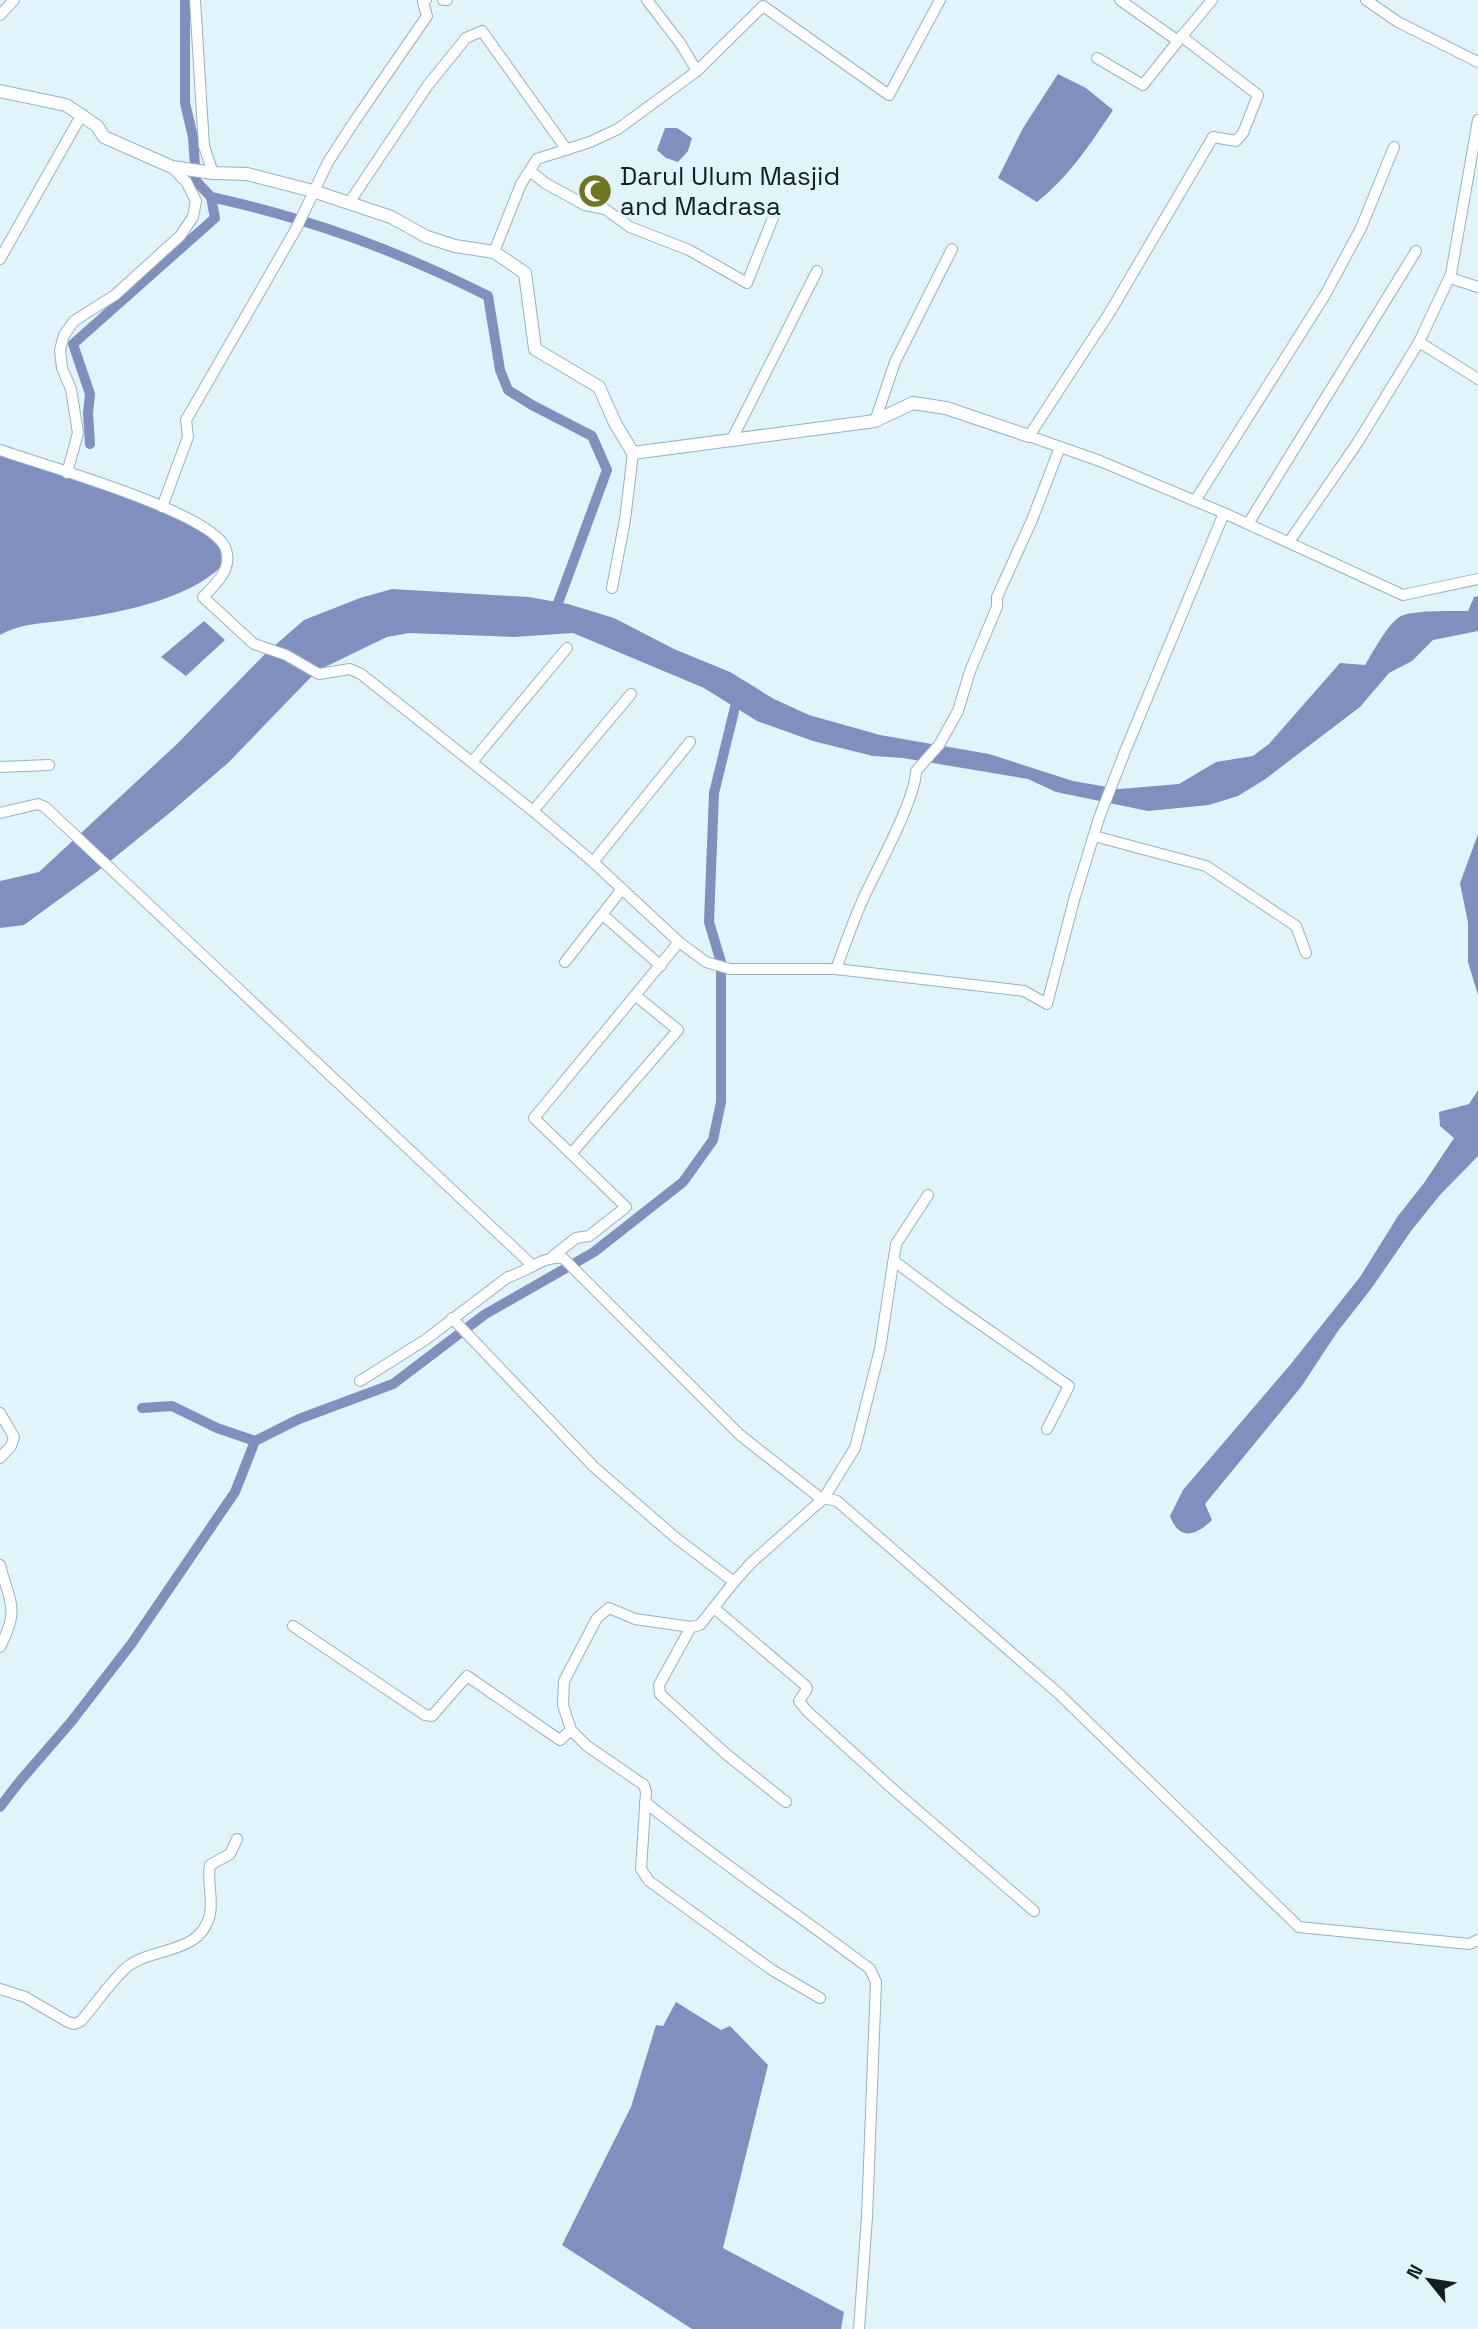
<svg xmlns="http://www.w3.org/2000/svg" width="1478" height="2329" font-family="'Space Grotesk',sans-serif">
  <rect width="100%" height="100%" fill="#e1f4fc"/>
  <g fill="#808fbe">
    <path d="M1058 74 1086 88 1113 110C1091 143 1069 177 1037 202L998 178 1023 128Z"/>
    <polygon points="665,128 677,128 692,138 688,151 678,162 666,158 657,150"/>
    <path d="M0 453 116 491 200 528 220 546 222 566C186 601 117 613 69 620 45 623 21 623 0 635Z"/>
    <path d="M392 589 529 597 568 604 614 618 674 649 730 672 774 699 809 715 880 735 989 754 1073 781 1119 789 1179 784 1216 762 1253 756 1269 744 1340 663 1365 665C1373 652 1388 623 1401 616 1413 610 1454 611 1468 611L1474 597 1478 596V631L1433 640 1412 661 1389 673 1360 707 1264 780 1238 796 1209 805 1148 811 1056 792 1028 779 903 758 873 756 813 741 757 721 704 688 573 633 514 637 409 633 387 637 327 666 310 678 228 763 172 811 98 871 24 925 0 928V881L39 872 177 744 265 654 304 620 360 598Z"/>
    <polygon points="204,621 225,640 186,676 161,657"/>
    <polygon points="1478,834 1478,995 1468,962 1468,923 1460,883"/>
    <path d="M1478 1090V1156L1440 1195 1411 1231 1371 1289 1338 1331 1301 1387 1205 1504 1212 1520C1196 1536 1179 1541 1170 1516L1183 1490 1290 1365 1360 1277 1398 1216 1424 1183 1454 1138 1440 1126 1439 1112 1469 1104Z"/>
    <polygon points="676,2002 721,2030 730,2026 768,2065 723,2248 844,2312 841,2329 692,2329 562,2245 631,2107 656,2025 663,2026"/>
  </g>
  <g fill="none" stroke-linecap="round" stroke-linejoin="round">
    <g stroke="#808fbe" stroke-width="10">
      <path d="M211 197C311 219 396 250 488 296L500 370 508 390 532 405 592 436 607 470 554 614"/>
      <polyline points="90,444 88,413 90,394 73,344 215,218 211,197 196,181 193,137 185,103 185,0"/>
      <polyline points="142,1408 172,1406 217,1428 255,1441"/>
      <polyline points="0,1807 20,1781 71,1722 132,1643 235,1492 255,1441 299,1419 393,1384 484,1315 594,1252 683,1182 713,1140 721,1102 721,962 709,922 714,793 738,695"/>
    </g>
    <g stroke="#96b3c0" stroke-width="12">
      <g id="minor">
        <polyline points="195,0 204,146 213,173"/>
        <polyline points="443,0 447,0"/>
        <polyline points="647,0 680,43 697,71"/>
        <polyline points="1120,0 1178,41 1212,0"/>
        <polyline points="1366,0 1398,22 1478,62"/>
        <polyline points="0,15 14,0"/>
        <polyline points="1181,36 1258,95 1243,133 1236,141 1213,137 1110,312 1029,436 1100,461 1224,513 1403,595 1478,579"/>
        <polyline points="1097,58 1143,85 1178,41"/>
        <polyline points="530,171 545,183 585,205 605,209 630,227 689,250 747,283 776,210"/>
        <polyline points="349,203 428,85 466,38 482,31 567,150"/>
        <polyline points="494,252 521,184 537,159 590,142 618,129 697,71 763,6 889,95 940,0"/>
        <polyline points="0,259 82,114"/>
        <polyline points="1450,278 1478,287"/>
        <polyline points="1419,342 1478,379"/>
        <polyline points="875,421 895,362 952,249"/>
        <polyline points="731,441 817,271"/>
        <path d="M0 450C42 465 208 511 225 547 234 568 216 584 203 597L254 644 286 655 319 674 350 669 361 674 533 811 593 862 679 942 706 962 730 969H836L1024 991 1047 1004 1074 900 1099 818 1126 749 1224 513"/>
        <polyline points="67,473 78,433 71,389 62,368 60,350 64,335 74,321 115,295 180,236 193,217 196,201 187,183 172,167"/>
        <polyline points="1195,501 1325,295 1361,228 1394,147"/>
        <polyline points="162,507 188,437 186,420 296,229 328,162 354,122 427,16 423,2 426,0"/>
        <polyline points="1248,524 1416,251"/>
        <polyline points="1289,542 1358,442 1419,342 1451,274 1478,120"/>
        <polyline points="612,588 625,520 633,453"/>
        <polyline points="472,762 567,648"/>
        <polyline points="0,767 49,765"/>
        <polyline points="533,811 631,694"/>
        <polyline points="0,813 38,804 45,807 533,1266"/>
        <polyline points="1094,836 1206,866 1296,926 1306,953"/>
        <polyline points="593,862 690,742"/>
        <polyline points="603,915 661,966"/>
        <polyline points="565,962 622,889"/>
        <path d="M836 969C845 945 853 921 864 897 877 869 916 798 916 771L939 745 958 711 970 671 997 607V597L1032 520 1060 447"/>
        <polyline points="571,1154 678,1030 636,996"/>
        <polyline points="553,1256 576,1238 589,1236 626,1207 534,1118 679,942"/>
        <polyline points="894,1261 953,1305 1069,1386 1047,1429"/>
        <polyline points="452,1318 594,1467 676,1538 734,1582 751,1563 824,1498 855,1448 880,1349 896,1244 928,1195"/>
        <path d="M360 1381 425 1340 508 1277C527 1272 544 1255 563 1258L740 1435 819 1497 837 1501 1058 1693 1299 1927 1469 1944 1478 1940"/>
        <polyline points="0,1413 14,1437 11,1446 0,1458"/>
        <path d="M0 1565C10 1604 20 1608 0 1647"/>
        <polyline points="734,1582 700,1625 691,1627 635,1619 609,1608 597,1618 564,1681 563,1705 571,1730 587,1746 644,1785 646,1792 641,1869 649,1881 772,1970 820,1998"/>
        <polyline points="714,1608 806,1686 807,1689 799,1701 807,1711 895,1791 1034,1911"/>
        <polyline points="293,1626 425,1715 432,1716 467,1676 560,1740 571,1730"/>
        <polyline points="691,1627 659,1685 660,1694 726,1754 786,1802"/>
        <path d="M645 1802C718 1861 796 1913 870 1969L876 1982 867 2217 859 2329"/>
        <path d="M0 1989 25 1997 68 2022 74 2024 81 2021C95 2005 111 1981 127 1967 154 1946 201 1955 210 1914 213 1898 207 1881 210 1865L230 1854 237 1839"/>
      </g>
    </g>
    <g stroke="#96b3c0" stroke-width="14">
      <polyline id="tertiary" points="0,91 66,105 97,126 104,137 172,167 213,173 247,174 313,191 391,217 427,237 455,246 494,252 525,273 535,349 599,387 615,423 633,453 875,421 913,403 946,408 1029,436"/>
    </g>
    <use href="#minor" stroke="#fff" stroke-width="10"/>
    <use href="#tertiary" stroke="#fff" stroke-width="12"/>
  </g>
  <defs>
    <g id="mosque-disc" transform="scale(1.75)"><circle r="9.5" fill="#6f761f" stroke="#e1f4fc"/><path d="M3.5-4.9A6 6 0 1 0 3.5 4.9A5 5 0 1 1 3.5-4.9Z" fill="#fff"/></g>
  </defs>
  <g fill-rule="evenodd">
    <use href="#mosque-disc" x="595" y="191"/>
  </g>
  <g text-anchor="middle" stroke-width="7" stroke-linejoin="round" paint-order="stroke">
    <g font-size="26" fill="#141f24" stroke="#e1f4fc" text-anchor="start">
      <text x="620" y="185">Darul Ulum Masjid<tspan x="620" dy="30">and Madrasa</tspan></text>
    </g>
  </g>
  <g transform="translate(1429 2280) rotate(300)" stroke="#e1f4fc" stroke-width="5" paint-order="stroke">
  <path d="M0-5L12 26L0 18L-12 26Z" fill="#141f24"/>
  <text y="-10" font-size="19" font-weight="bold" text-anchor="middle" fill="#141f24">N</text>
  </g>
</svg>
